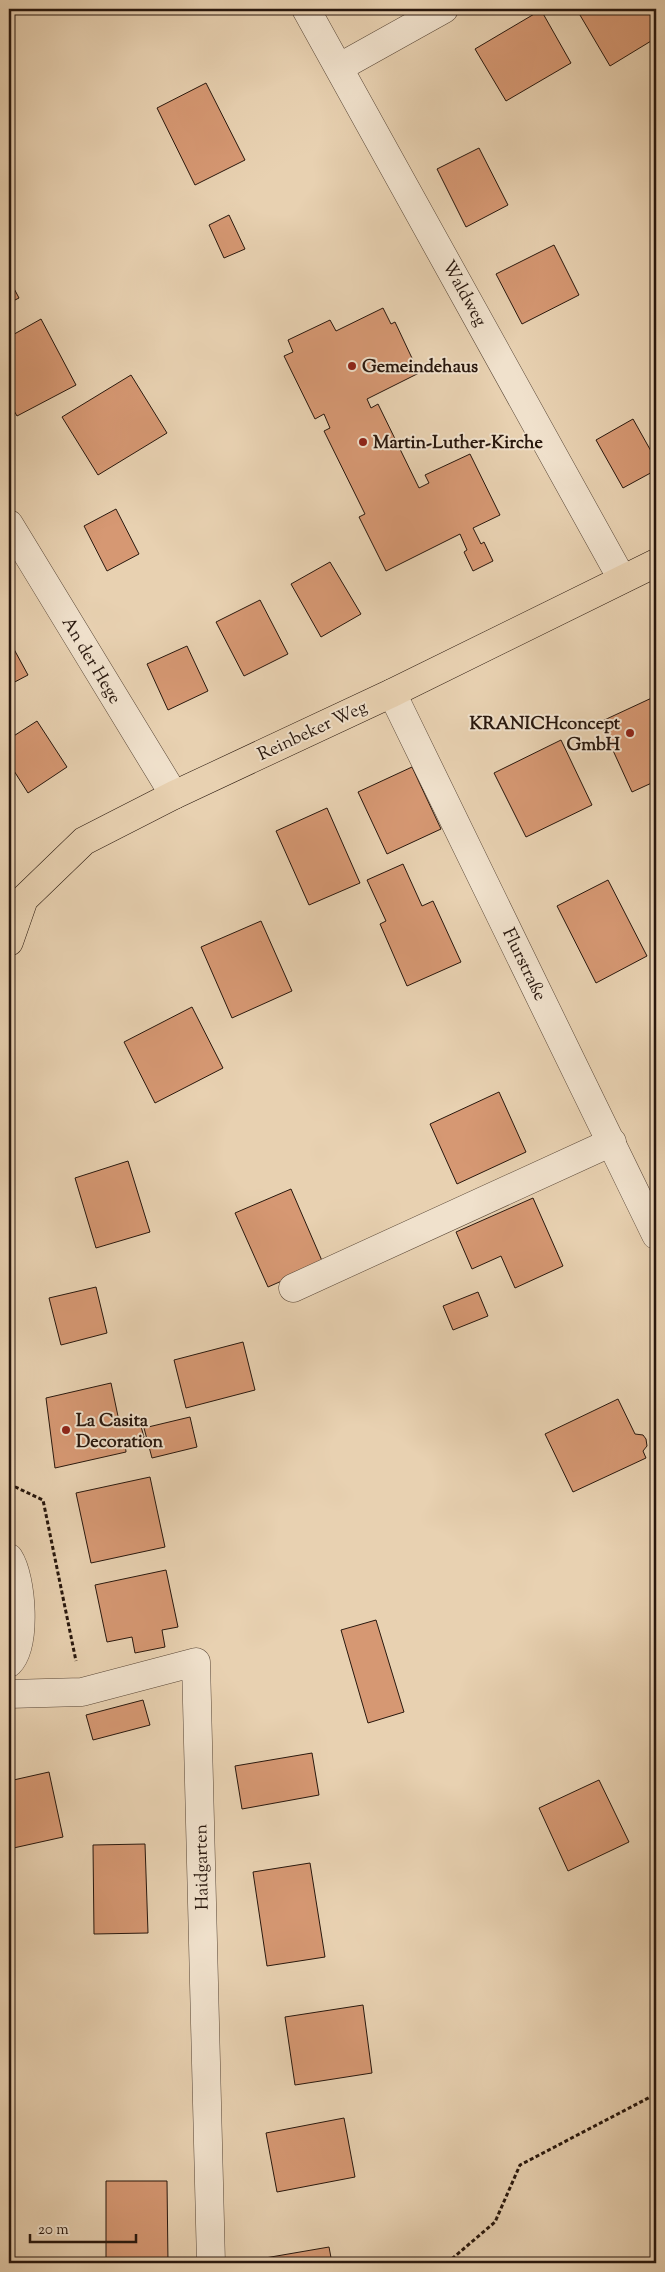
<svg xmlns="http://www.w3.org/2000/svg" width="665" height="2272" font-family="'Sorts Mill Goudy',serif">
  <rect width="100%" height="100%" fill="#e8d1b1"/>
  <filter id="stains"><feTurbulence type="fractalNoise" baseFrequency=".004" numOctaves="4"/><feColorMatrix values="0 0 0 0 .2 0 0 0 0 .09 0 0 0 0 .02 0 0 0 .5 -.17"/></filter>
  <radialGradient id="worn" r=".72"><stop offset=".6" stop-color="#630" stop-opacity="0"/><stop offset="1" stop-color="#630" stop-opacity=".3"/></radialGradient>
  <g fill="#d69873" stroke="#28170d">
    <polygon points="579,9 655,9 656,38 610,66 577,10"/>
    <polygon points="541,10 571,63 506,101 475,49"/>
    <polygon points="206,83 245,160 195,185 157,108"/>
    <polygon points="479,148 508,205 466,227 437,169"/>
    <polygon points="229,215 245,249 224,258 209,225"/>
    <polygon points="554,245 579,295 522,324 496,274"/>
    <polygon points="9,279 19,298 9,303"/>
    <polygon points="383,308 391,324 395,322 419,373 367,399 371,408 378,404 419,488 429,483 425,475 470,454 500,515 473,528 481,544 484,542 493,561 473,571 464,552 467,550 460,534 386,571 359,517 365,514 324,431 330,428 324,414 315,419 284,356 293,352 288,340 330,320 336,331"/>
    <polygon points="41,319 76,385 17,416 9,402 9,337"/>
    <polygon points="131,375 167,433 98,475 62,417"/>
    <polygon points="633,419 656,460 656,470 623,488 596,440"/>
    <polygon points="116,509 139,554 107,571 84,526"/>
    <polygon points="330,562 361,614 321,637 291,584"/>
    <polygon points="260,600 288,654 244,676 216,622"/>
    <polygon points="9,640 28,675 9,685"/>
    <polygon points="187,646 208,691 168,710 147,664"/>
    <polygon points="656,696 656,781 632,792 600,722"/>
    <polygon points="37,721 67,767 28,793 9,763 9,739"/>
    <polygon points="561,740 592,805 526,837 494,773"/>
    <polygon points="412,767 441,829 387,854 358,792"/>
    <polygon points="327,808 360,883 309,905 276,831"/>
    <polygon points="403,864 422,906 433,901 461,962 407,986 380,924 386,921 367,880"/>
    <polygon points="608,880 647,956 596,983 557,906"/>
    <polygon points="261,921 292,991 232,1018 201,947"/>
    <polygon points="192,1007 223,1068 155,1103 124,1042"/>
    <polygon points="499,1092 526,1152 457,1184 430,1124"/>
    <polygon points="128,1161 150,1232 96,1248 75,1178"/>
    <polygon points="291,1189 323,1263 268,1287 235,1213"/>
    <polygon points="533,1198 563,1266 515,1288 501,1256 472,1269 456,1232"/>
    <polygon points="96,1287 107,1333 61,1345 49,1298"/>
    <polygon points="478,1292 488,1316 453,1330 443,1306"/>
    <polygon points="243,1342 255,1390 186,1408 174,1360"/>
    <polygon points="111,1383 119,1421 138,1416 144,1437 125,1442 126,1452 55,1468 46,1398"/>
    <polygon points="618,1399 635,1434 643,1435 646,1439 647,1446 643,1451 646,1458 573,1492 545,1434"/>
    <polygon points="190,1417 197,1447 152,1458 144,1428"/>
    <polygon points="150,1477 165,1547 91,1563 76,1493"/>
    <polygon points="166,1570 178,1627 162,1630 165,1647 135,1653 132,1637 107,1642 95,1585"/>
    <polygon points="376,1620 404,1712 368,1723 341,1630"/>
    <polygon points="143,1700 150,1725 93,1740 86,1715"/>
    <polygon points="312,1753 319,1795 242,1809 235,1766"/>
    <polygon points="49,1772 63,1837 9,1849 9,1781"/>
    <polygon points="599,1780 629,1842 568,1871 539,1808"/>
    <polygon points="145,1844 148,1933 94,1934 93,1845"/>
    <polygon points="310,1863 325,1957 267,1966 253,1872"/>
    <polygon points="363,2005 372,2073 295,2085 285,2017"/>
    <polygon points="344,2118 355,2177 277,2192 266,2133"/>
    <polygon points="106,2181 167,2181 168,2263 106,2263"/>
    <polygon points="329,2247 332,2263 266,2263 265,2258"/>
  </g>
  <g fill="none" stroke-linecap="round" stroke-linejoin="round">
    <g stroke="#584636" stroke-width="29">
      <g id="minor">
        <polyline points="306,9 622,579"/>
        <polyline points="340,67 444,9"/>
        <polyline points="9,524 174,795"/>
        <polyline points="392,693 656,1235"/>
        <polyline points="293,1288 612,1142"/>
        <path d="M9 1558C22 1578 27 1645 9 1663"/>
        <polyline points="9,1694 82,1692 196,1662 211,2263"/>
      </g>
    </g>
    <g stroke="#28170d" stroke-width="29">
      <polyline id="major" points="9,942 24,899 84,841 174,795 392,693 656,563"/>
    </g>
    <g stroke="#28170d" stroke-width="3" stroke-dasharray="4 2.5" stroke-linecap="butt">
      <polyline points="9,1484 43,1500 76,1661"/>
      <polyline points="447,2263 495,2222 520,2165 656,2094"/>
    </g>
    <use href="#minor" stroke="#f0e1cc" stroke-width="28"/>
    <use href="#major" stroke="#e8d1b1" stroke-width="28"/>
  </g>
  <g fill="#8f2418" stroke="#f0e1cc" stroke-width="2">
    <circle cx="352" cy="366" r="5"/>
    <circle cx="363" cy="442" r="5"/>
    <circle cx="630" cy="733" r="5"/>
    <circle cx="66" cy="1430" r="5"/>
  </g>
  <g text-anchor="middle" stroke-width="4" stroke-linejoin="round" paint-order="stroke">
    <g font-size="18" fill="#28170d" stroke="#f0e1cc">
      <text transform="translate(465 293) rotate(61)" y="6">Waldweg</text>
      <text transform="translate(92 660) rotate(59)" y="6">An der Hege</text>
      <text transform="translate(312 730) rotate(-25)" y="6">Reinbeker Weg</text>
      <text transform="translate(525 964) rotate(64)" y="6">Flurstraße</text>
      <text transform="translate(201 1867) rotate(-91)" y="6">Haidgarten</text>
    </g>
    <g font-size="18" font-weight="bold" fill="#28170d" stroke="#f0e1cc" text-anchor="start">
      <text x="362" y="372">Gemeindehaus</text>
      <text x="373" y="448">Martin-Luther-Kirche</text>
      <text x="620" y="729" text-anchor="end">KRANICHconcept<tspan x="620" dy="21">GmbH</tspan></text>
      <text x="76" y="1426">La Casita<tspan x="76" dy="21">Decoration</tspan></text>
    </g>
  </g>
  <rect width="665" height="2272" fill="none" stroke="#e8d1b1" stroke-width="30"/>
  <rect x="10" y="10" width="645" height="2252" fill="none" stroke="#28170d" stroke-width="2.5"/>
  <rect x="15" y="15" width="635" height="2242" fill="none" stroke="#28170d"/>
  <path d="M30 2234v8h106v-8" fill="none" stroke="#28170d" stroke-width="2.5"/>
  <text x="38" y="2234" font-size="15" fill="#28170d" stroke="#f0e1cc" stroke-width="4" paint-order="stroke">20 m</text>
  <rect width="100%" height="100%" filter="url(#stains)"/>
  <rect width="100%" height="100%" fill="url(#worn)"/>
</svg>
